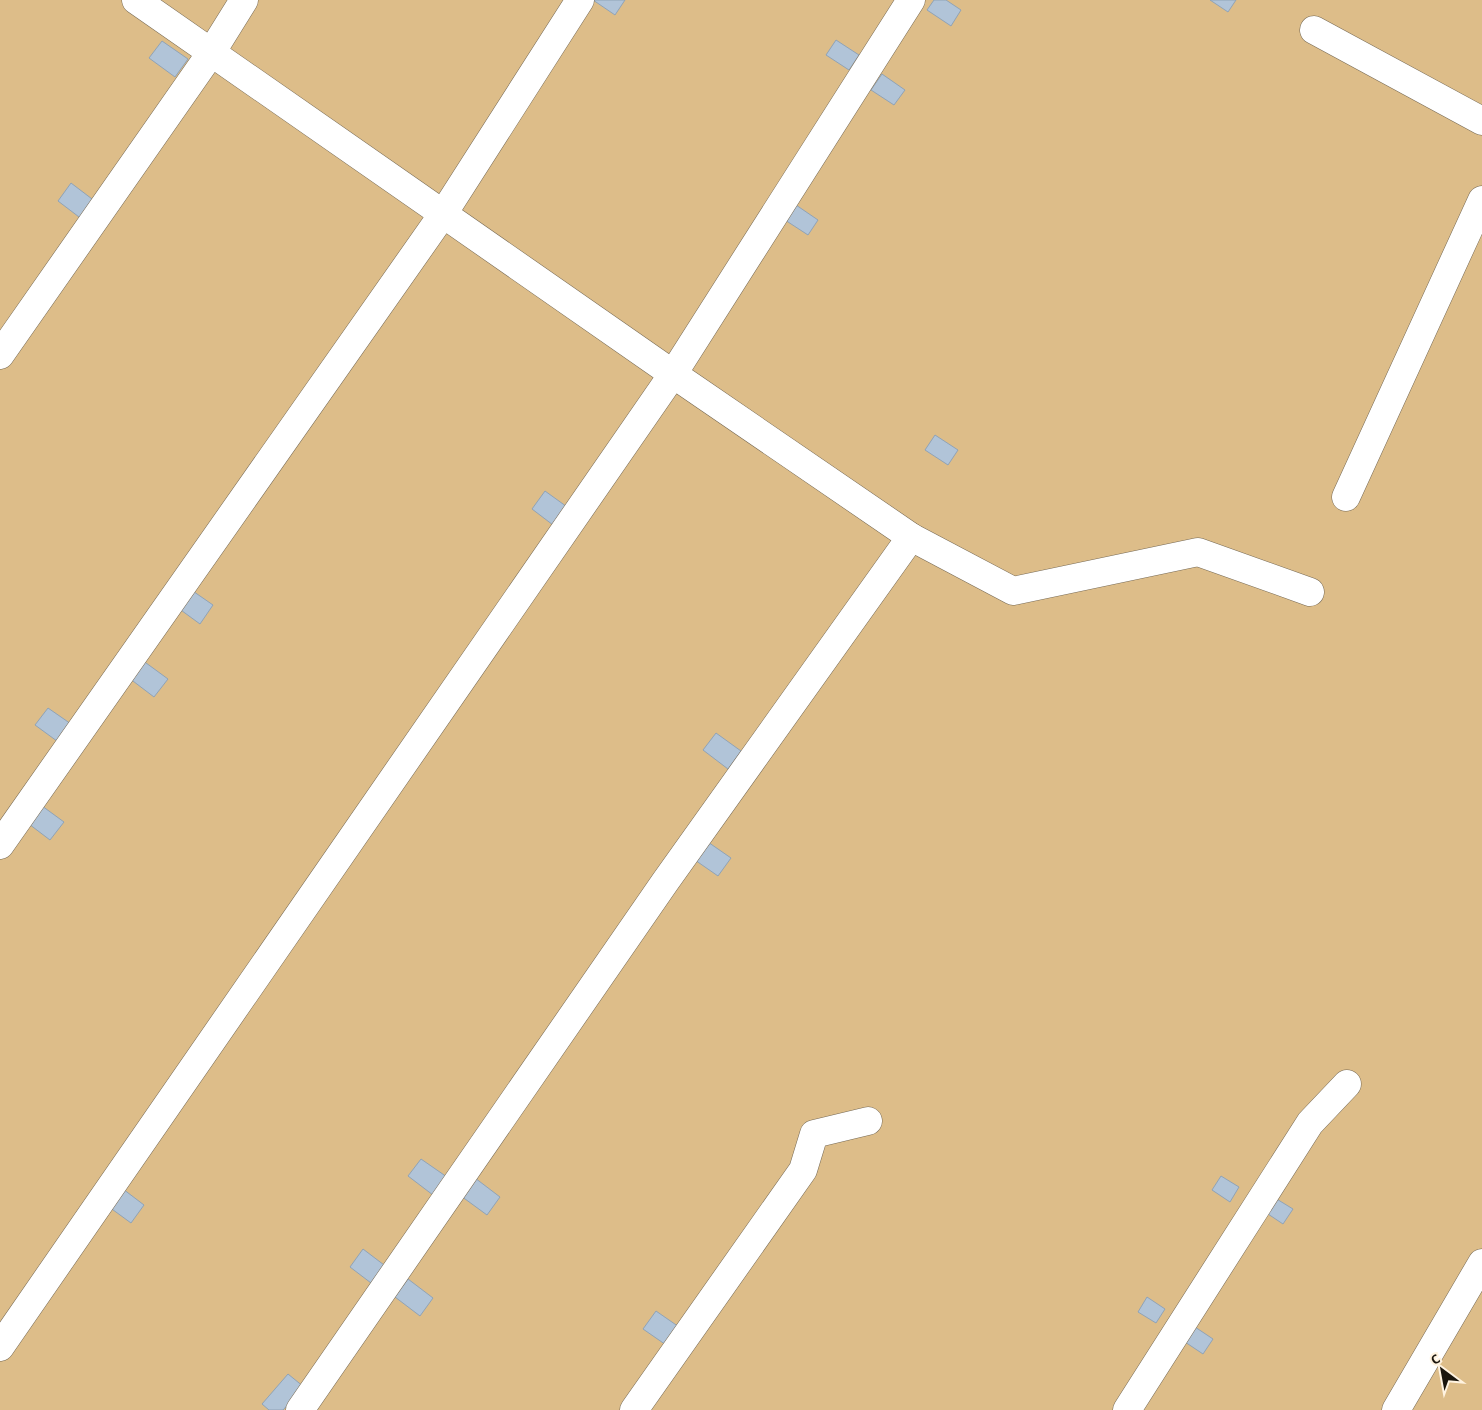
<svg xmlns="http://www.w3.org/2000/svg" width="1482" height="1410" font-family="'Alegreya Sans',sans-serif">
  <rect width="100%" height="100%" fill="#fff3e0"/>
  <rect fill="#ddbd89" x="0" y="0" width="1482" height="1410"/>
  <g fill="#b1c4d8" stroke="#90a3b6">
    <polygon points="593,0 625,0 615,15"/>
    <polygon points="934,0 946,0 961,10 951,26 927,10"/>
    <polygon points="1210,0 1236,0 1228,12"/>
    <polygon points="836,40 859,55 849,70 826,55"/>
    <polygon points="162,41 188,59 175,77 149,58"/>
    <polygon points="882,74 905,90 894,105 871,90"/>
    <polygon points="71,183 96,202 83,220 58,201"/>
    <polygon points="796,205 818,220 808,235 785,220"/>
    <polygon points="935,435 958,450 948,465 925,450"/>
    <polygon points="545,491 570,509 557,528 532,509"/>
    <polygon points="187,587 213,605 200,624 174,605"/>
    <polygon points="142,660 168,679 154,697 129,678"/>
    <polygon points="48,708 74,726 61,744 35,725"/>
    <polygon points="716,733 741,751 728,769 703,750"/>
    <polygon points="38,803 64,822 50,840 25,821"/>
    <polygon points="705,840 731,858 718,876 692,858"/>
    <polygon points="421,1159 447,1177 433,1195 408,1176"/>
    <polygon points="1221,1176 1239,1187 1230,1202 1212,1190"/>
    <polygon points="475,1178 500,1197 487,1215 461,1196"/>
    <polygon points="119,1186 144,1205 131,1223 105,1204"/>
    <polygon points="1275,1198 1293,1209 1283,1224 1265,1212"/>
    <polygon points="363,1249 388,1268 375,1286 350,1267"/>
    <polygon points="408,1279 433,1298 420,1316 395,1297"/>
    <polygon points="1147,1297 1165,1309 1156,1323 1138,1312"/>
    <polygon points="656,1311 682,1329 669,1347 643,1329"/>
    <polygon points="1195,1327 1213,1339 1203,1354 1185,1342"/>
    <polygon points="288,1374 304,1387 283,1410 269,1410 262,1404"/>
  </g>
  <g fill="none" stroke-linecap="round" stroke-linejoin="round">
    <g stroke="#776a55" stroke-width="29">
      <g id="minor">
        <polyline points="136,0 673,374 911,537 1013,591 1198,552 1310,592"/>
        <polyline points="1314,30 1482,121"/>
        <polyline points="0,355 211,53 244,0"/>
        <polyline points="1346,497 1482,200"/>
        <polyline points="0,845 443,214 580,0"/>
        <polyline points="0,1347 673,374 911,0"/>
        <polyline points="300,1410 665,882 911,537"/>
        <polyline points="634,1410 803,1170 814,1134 868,1121"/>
        <polyline points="1127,1410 1310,1123 1347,1084"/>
        <polyline points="1396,1410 1482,1263"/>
      </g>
    </g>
    <use href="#minor" stroke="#fff" stroke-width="28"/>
  </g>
  <g transform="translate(1442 1370) rotate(328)" stroke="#fff3e0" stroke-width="4" paint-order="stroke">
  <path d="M0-4L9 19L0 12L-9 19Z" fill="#1a150d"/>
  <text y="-8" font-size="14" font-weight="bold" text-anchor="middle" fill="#1a150d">С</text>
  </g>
</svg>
